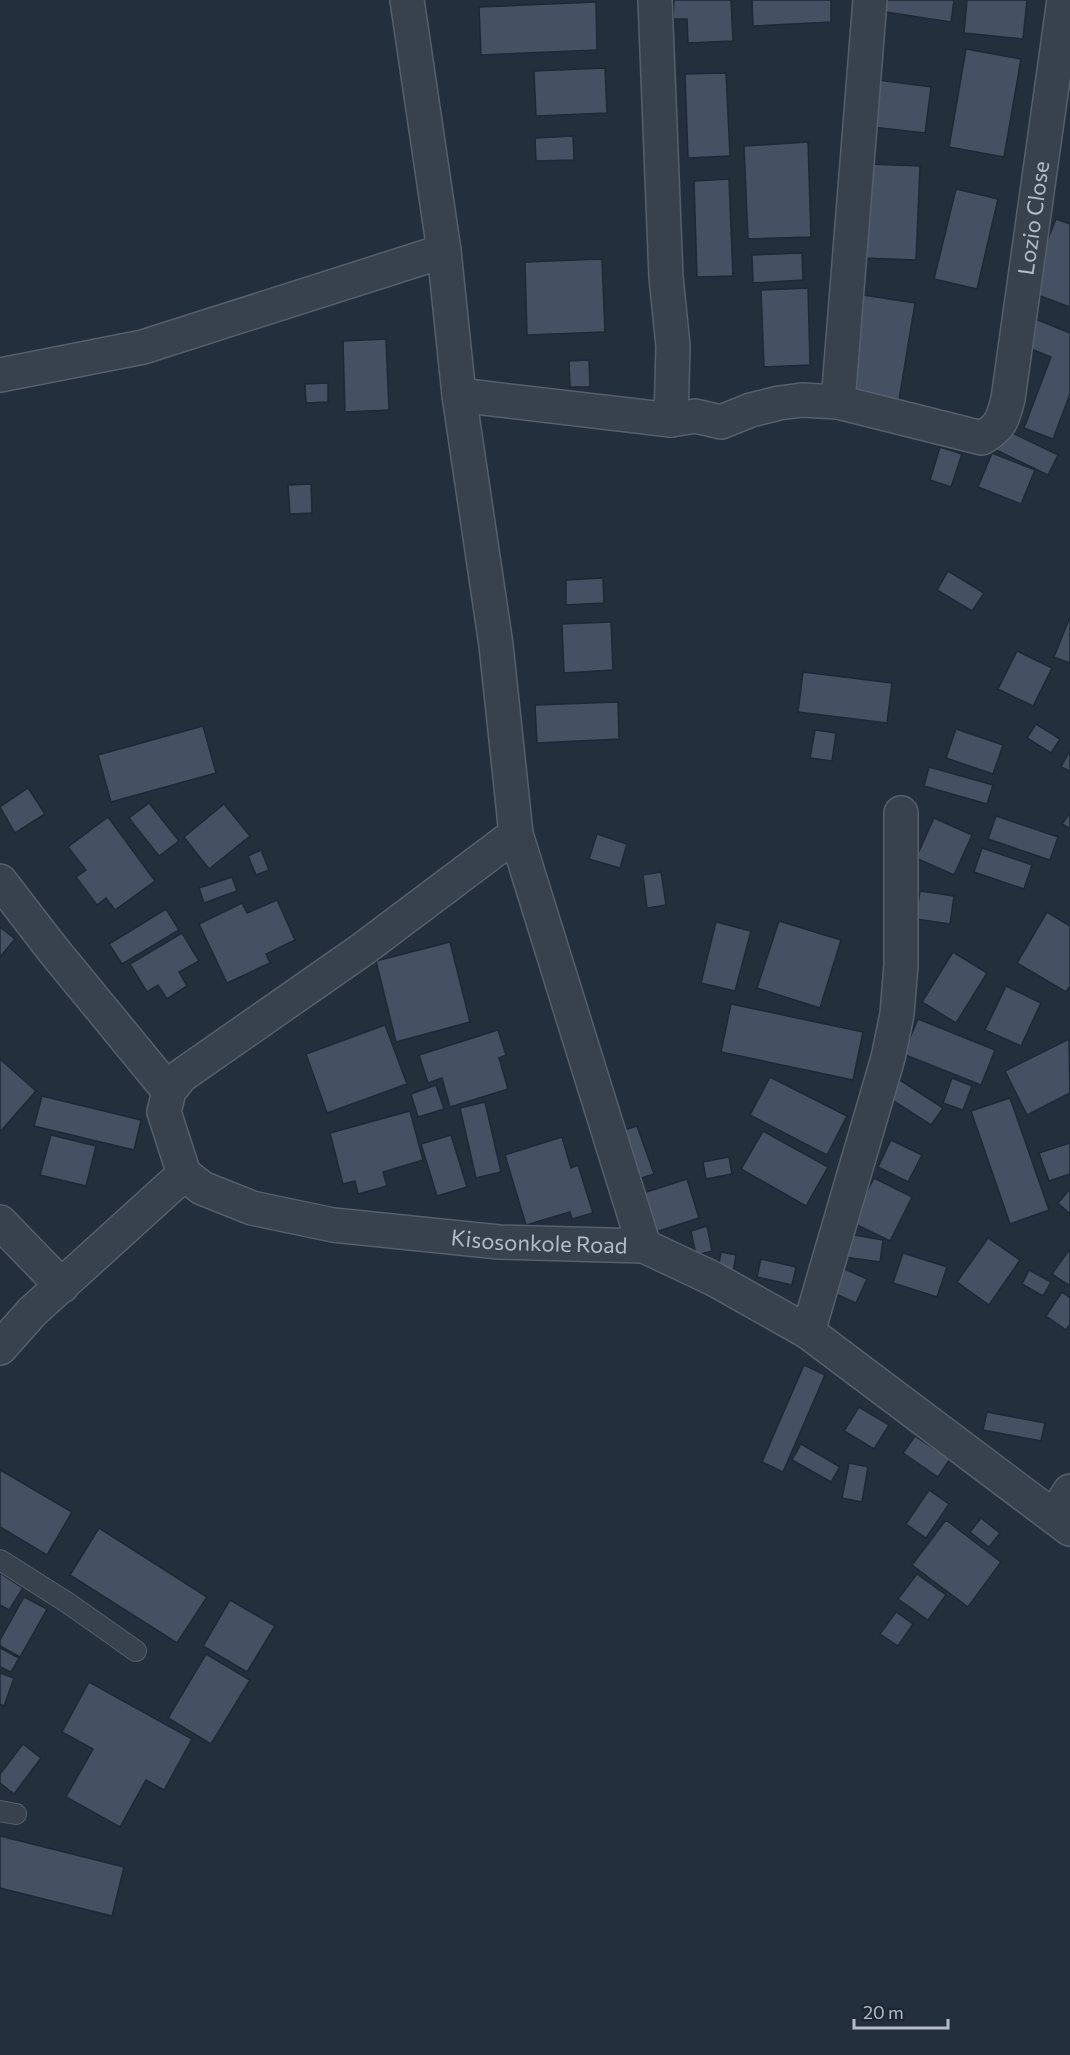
<svg xmlns="http://www.w3.org/2000/svg" width="1070" height="2055" font-family="Commissioner,sans-serif">
  <rect width="100%" height="100%" fill="#242f3e"/>
  <g fill="#455162" stroke="#1f2835" stroke-width="1.5">
    <polygon points="674,0 731,0 733,41 688,43 687,19 673,19"/>
    <polygon points="752,0 831,0 831,22 753,26"/>
    <polygon points="874,0 954,0 951,22 873,10"/>
    <polygon points="967,0 1027,0 1023,39 964,33"/>
    <polygon points="596,2 597,50 481,55 479,7"/>
    <polygon points="966,49 1021,59 1004,157 949,147"/>
    <polygon points="605,68 607,113 536,116 534,71"/>
    <polygon points="726,73 730,156 688,158 685,74"/>
    <polygon points="878,80 931,87 925,133 872,127"/>
    <polygon points="573,136 574,160 536,161 535,138"/>
    <polygon points="808,142 811,237 748,239 744,146"/>
    <polygon points="867,164 920,166 916,260 864,258"/>
    <polygon points="729,179 733,276 697,277 694,181"/>
    <polygon points="956,189 998,199 977,289 934,279"/>
    <polygon points="1056,219 1070,224 1070,307 1027,291"/>
    <polygon points="802,253 803,280 753,283 752,255"/>
    <polygon points="602,259 605,332 527,335 525,262"/>
    <polygon points="808,288 810,365 764,367 761,290"/>
    <polygon points="863,295 915,303 899,400 847,391"/>
    <polygon points="1028,316 1070,333 1070,394 1053,439 1024,428 1051,357 1016,343"/>
    <polygon points="386,339 389,410 345,412 343,341"/>
    <polygon points="589,360 590,387 570,387 569,361"/>
    <polygon points="328,383 328,402 306,403 305,384"/>
    <polygon points="1004,429 1058,455 1048,475 994,449"/>
    <polygon points="940,447 962,454 951,487 930,480"/>
    <polygon points="992,453 1035,470 1021,504 978,487"/>
    <polygon points="311,484 312,513 290,514 288,485"/>
    <polygon points="948,571 984,593 972,611 937,590"/>
    <polygon points="603,578 604,603 566,605 566,580"/>
    <polygon points="1070,617 1070,663 1054,657"/>
    <polygon points="611,622 613,670 564,673 562,624"/>
    <polygon points="1017,651 1052,668 1033,706 998,689"/>
    <polygon points="803,672 892,683 887,723 798,712"/>
    <polygon points="618,702 619,739 537,743 535,705"/>
    <polygon points="1036,724 1060,739 1051,753 1027,738"/>
    <polygon points="203,726 216,773 111,802 98,755"/>
    <polygon points="956,729 1003,745 993,774 946,758"/>
    <polygon points="815,730 836,733 832,761 810,758"/>
    <polygon points="1070,750 1070,771 1061,767"/>
    <polygon points="929,767 993,785 987,804 924,786"/>
    <polygon points="28,788 45,814 15,833 0,807"/>
    <polygon points="149,803 179,841 159,856 129,818"/>
    <polygon points="224,804 250,836 209,869 184,837"/>
    <polygon points="1070,813 1070,829 1062,824"/>
    <polygon points="996,816 1058,837 1050,860 988,839"/>
    <polygon points="108,817 155,881 115,910 106,898 97,905 76,877 86,870 68,847"/>
    <polygon points="934,818 972,835 954,875 916,858"/>
    <polygon points="597,834 627,844 620,868 589,859"/>
    <polygon points="982,848 1032,865 1024,889 974,872"/>
    <polygon points="261,850 269,870 256,875 248,856"/>
    <polygon points="661,872 666,905 647,908 643,875"/>
    <polygon points="232,877 237,891 204,903 199,888"/>
    <polygon points="920,891 954,896 950,924 916,919"/>
    <polygon points="277,900 295,940 266,954 270,963 227,983 199,924 242,903 247,913"/>
    <polygon points="166,909 179,930 122,964 109,944"/>
    <polygon points="1047,912 1070,926 1070,986 1066,992 1017,963"/>
    <polygon points="779,921 841,940 820,1008 757,988"/>
    <polygon points="716,922 751,931 735,991 701,983"/>
    <polygon points="0,927 15,939 0,957"/>
    <polygon points="182,933 199,961 179,972 187,986 167,999 158,985 147,992 130,964"/>
    <polygon points="450,942 470,1022 396,1042 376,961"/>
    <polygon points="953,952 987,973 956,1023 922,1002"/>
    <polygon points="1006,986 1041,1003 1021,1046 985,1030"/>
    <polygon points="731,1004 863,1032 853,1080 721,1052"/>
    <polygon points="918,1019 995,1050 981,1085 903,1054"/>
    <polygon points="385,1025 407,1084 327,1113 306,1054"/>
    <polygon points="498,1030 506,1055 499,1058 508,1089 450,1107 442,1078 428,1083 419,1055"/>
    <polygon points="1069,1039 1070,1093 1027,1115 1005,1071"/>
    <polygon points="0,1059 36,1091 0,1132"/>
    <polygon points="770,1077 847,1116 827,1155 750,1115"/>
    <polygon points="952,1078 972,1086 963,1110 943,1103"/>
    <polygon points="900,1080 943,1108 931,1125 889,1098"/>
    <polygon points="436,1085 444,1109 418,1117 411,1094"/>
    <polygon points="42,1096 141,1120 134,1150 34,1126"/>
    <polygon points="1010,1098 1049,1210 1010,1224 971,1111"/>
    <polygon points="485,1102 501,1172 476,1178 460,1108"/>
    <polygon points="410,1111 423,1160 383,1172 387,1186 358,1194 355,1181 343,1184 330,1133"/>
    <polygon points="637,1126 654,1174 632,1181 615,1133"/>
    <polygon points="763,1131 828,1167 806,1206 741,1169"/>
    <polygon points="51,1135 96,1146 86,1186 40,1175"/>
    <polygon points="451,1135 467,1187 437,1196 421,1144"/>
    <polygon points="562,1137 571,1168 578,1165 593,1213 572,1219 570,1212 526,1225 505,1155"/>
    <polygon points="891,1140 922,1155 908,1182 878,1167"/>
    <polygon points="1070,1143 1070,1174 1049,1181 1039,1153"/>
    <polygon points="729,1157 732,1174 706,1179 703,1162"/>
    <polygon points="874,1178 912,1197 890,1241 851,1222"/>
    <polygon points="687,1179 699,1218 649,1234 637,1195"/>
    <polygon points="1070,1189 1070,1214 1058,1203"/>
    <polygon points="707,1226 712,1251 696,1255 691,1231"/>
    <polygon points="842,1233 883,1240 880,1262 838,1256"/>
    <polygon points="988,1238 1020,1260 989,1305 957,1282"/>
    <polygon points="1070,1249 1070,1286 1052,1274"/>
    <polygon points="721,1252 736,1255 733,1273 718,1270"/>
    <polygon points="903,1253 947,1267 937,1297 893,1283"/>
    <polygon points="761,1259 796,1267 792,1285 757,1277"/>
    <polygon points="838,1266 867,1279 856,1303 827,1290"/>
    <polygon points="1029,1270 1051,1282 1043,1296 1022,1284"/>
    <polygon points="1062,1292 1070,1298 1070,1324 1066,1330 1046,1316"/>
    <polygon points="804,1365 825,1375 783,1472 762,1462"/>
    <polygon points="859,1407 889,1425 874,1449 844,1431"/>
    <polygon points="987,1412 1045,1423 1041,1441 983,1430"/>
    <polygon points="915,1436 950,1459 938,1477 903,1453"/>
    <polygon points="801,1444 840,1467 831,1482 792,1460"/>
    <polygon points="849,1463 868,1467 862,1502 842,1498"/>
    <polygon points="0,1470 72,1512 47,1555 0,1527"/>
    <polygon points="929,1490 949,1504 926,1538 906,1524"/>
    <polygon points="981,1518 1000,1533 989,1547 970,1532"/>
    <polygon points="946,1520 1001,1562 968,1607 912,1565"/>
    <polygon points="99,1528 207,1597 177,1643 70,1575"/>
    <polygon points="0,1573 23,1588 9,1610 0,1605"/>
    <polygon points="917,1574 946,1595 928,1620 898,1599"/>
    <polygon points="24,1597 47,1609 20,1657 0,1646 0,1640"/>
    <polygon points="230,1600 275,1626 247,1672 203,1646"/>
    <polygon points="896,1612 913,1624 898,1646 880,1634"/>
    <polygon points="0,1648 19,1658 11,1672 0,1667"/>
    <polygon points="206,1654 250,1680 211,1744 168,1718"/>
    <polygon points="0,1673 14,1678 4,1706 0,1704"/>
    <polygon points="89,1682 192,1739 164,1790 146,1780 120,1827 66,1797 93,1749 62,1732"/>
    <polygon points="23,1744 41,1758 14,1794 0,1783 0,1774"/>
    <polygon points="0,1836 124,1867 112,1916 0,1888"/>
  </g>
  <g fill="none" stroke-linecap="round" stroke-linejoin="round">
    <g stroke="#565f6c" stroke-width="22">
      <g id="lane">
        <polyline points="0,1560 68,1603 136,1651"/>
        <polyline points="0,1811 16,1814"/>
      </g>
    </g>
    <g stroke="#565f6c" stroke-width="36">
      <g id="street">
        <polyline points="407,0 444,251 459,395 496,645 516,834 644,1246"/>
        <polyline points="655,0 666,277 673,346 671,420"/>
        <polyline points="0,375 143,347 444,251"/>
        <path id="s1" d="M459 395 671 420 695 416 721 422 751 410 779 403 802 400 838 402 982 438C1001 427 1003 419 1008 399L1064 0"/>
        <polyline points="838,402 870,0"/>
        <polyline points="0,881 54,951 169,1091"/>
        <polyline points="184,1174 164,1112 169,1091 181,1076 363,949 516,834"/>
        <polyline points="0,1222 62,1286"/>
        <polyline points="808,1332 888,1058 897,1014 901,965 901,813"/>
        <path id="s2" d="M0 1348 32 1312 184 1174 202 1188 252 1208 333 1225 499 1242 644 1246 714 1279 808 1332 1070 1529"/>
        <polyline points="1054,1516 1070,1491"/>
      </g>
    </g>
    <use href="#lane" stroke="#38414e" stroke-width="20"/>
    <use href="#street" stroke="#38414e" stroke-width="33"/>
  </g>
  <g text-anchor="middle" stroke-width="6" stroke-linejoin="round" paint-order="stroke">
    <g font-size="22" fill="#b4bcc9" stroke="#1d2633">
      <text dy="8" stroke="none"><textPath href="#s1" startOffset="765">Lozio Close</textPath></text>
      <text dy="8" stroke="none"><textPath href="#s2" startOffset="620">Kisosonkole Road</textPath></text>
    </g>
  </g>
  <path d="M854 2019v9h94v-9" fill="none" stroke="#b4bcc9" stroke-width="3"/>
  <text x="863" y="2019" font-size="18" fill="#b4bcc9" stroke="#1d2633" stroke-width="4.5" paint-order="stroke">20 m</text>
</svg>
